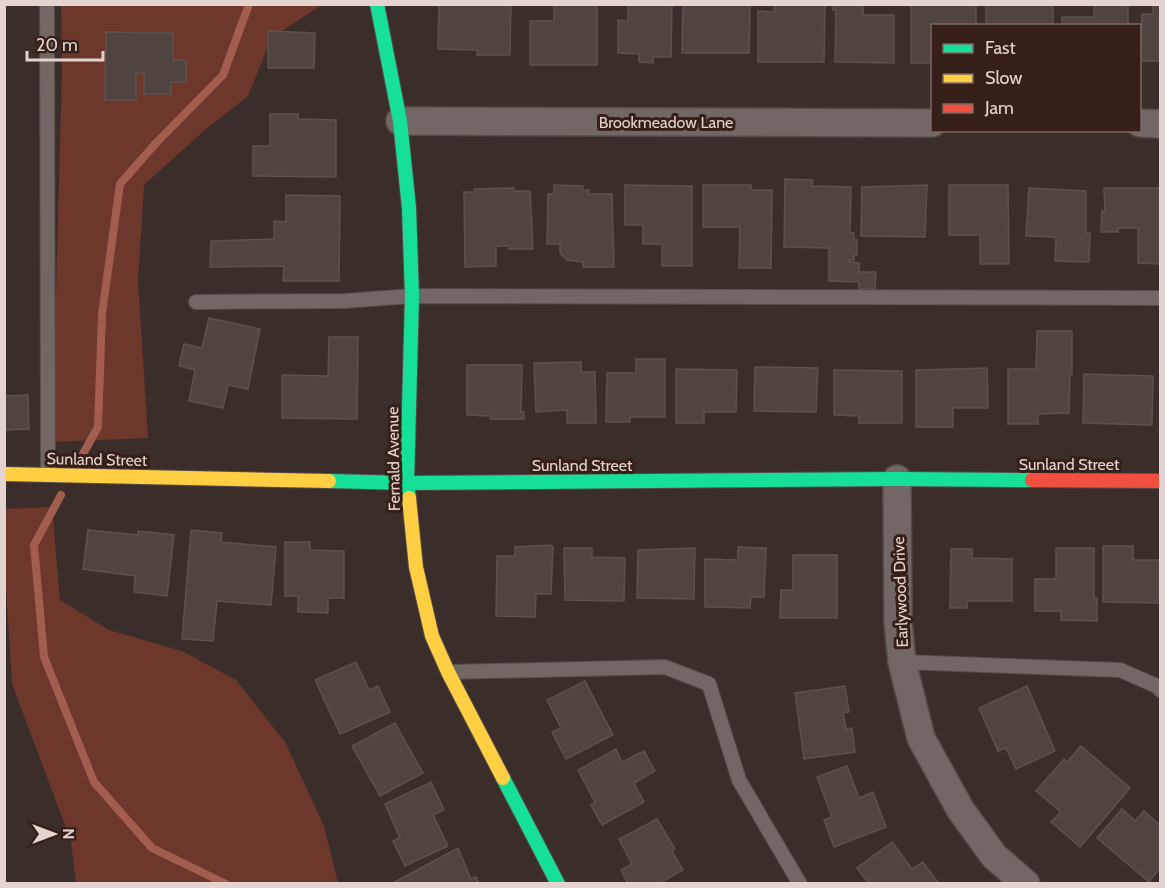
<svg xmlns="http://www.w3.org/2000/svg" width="1165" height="888" font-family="Cabin,sans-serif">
  <rect width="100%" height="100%" fill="#3b2d2a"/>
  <g fill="#6d372c">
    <polygon points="61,5 322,5 280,32 268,46 248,96 206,129 144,185 138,281 148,438 52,442 62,71"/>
    <polygon points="52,507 60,600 109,630 182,651 236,680 285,742 324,826 338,883 76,883 71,841 12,684 5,572 5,509"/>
  </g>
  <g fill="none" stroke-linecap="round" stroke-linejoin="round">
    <g stroke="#a35d4e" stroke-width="8">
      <polyline points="83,454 98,427 102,314 120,184 156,143 223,75 249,4"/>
      <polyline points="61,495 34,545 44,657 94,782 152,848 226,884"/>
    </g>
  </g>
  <g fill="#504441" stroke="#5d514f" stroke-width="1.5">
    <polygon points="439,4 511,4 510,55 477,55 477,50 438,49"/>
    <polygon points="554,4 597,4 597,65 530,65 530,21 554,21"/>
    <polygon points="628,4 672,4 671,57 653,57 653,63 639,62 639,54 618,53 618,20 628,21"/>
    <polygon points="683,4 750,4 749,53 682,53"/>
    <polygon points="774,4 825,4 824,62 758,62 758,11 774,12"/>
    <polygon points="833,4 863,4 863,15 894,15 894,63 835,62 836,10 833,10"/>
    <polygon points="911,4 976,4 976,26 932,26 932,63 911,63"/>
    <rect x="986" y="4" width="67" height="22"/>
    <polygon points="1094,4 1128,4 1128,26 1062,26 1062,17 1094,17"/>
    <polygon points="1153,4 1160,4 1160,61 1141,61 1142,14 1153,14"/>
    <polygon points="268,31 315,33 314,68 268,68"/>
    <polygon points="106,32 173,33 173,60 186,60 186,82 171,82 171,94 144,94 144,73 136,73 136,100 105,100"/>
    <polygon points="270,114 298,114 298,119 336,120 336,177 253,176 253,146 270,146"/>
    <polygon points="785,179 813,180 812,186 851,187 850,233 854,233 854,240 857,240 857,255 854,255 854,260 849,260 849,262 859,263 859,272 876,272 875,289 859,289 859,282 829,281 829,248 784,247"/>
    <polygon points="554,185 583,186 583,190 589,190 589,194 612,194 614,267 583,267 583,262 567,260 560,253 560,244 547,244 548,194 554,194"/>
    <polygon points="625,185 692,186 692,266 662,266 662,244 643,244 643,225 625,225"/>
    <polygon points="703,185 751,185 751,190 772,190 771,268 739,268 740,227 703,227"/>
    <polygon points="927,185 925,237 861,236 862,187"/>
    <polygon points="949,185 1008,185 1009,264 980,264 980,235 949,235"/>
    <polygon points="514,188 514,191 530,191 533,249 509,249 509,246 496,246 496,266 465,267 464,192 475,192 475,189"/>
    <polygon points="1029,188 1086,191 1086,233 1090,233 1089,262 1055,261 1056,237 1026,236"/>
    <polygon points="1104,188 1160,188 1160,264 1138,263 1138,228 1118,228 1118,232 1101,232 1102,211 1105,211"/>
    <polygon points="286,195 340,196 339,281 283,281 284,266 210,267 211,241 274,239 274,221 286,222"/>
    <polygon points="209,318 260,329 248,389 228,385 223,408 189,401 195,370 179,366 184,344 202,348"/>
    <polygon points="1037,331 1072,331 1072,374 1070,374 1069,413 1038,414 1038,424 1008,424 1008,369 1036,369"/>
    <polygon points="329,337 358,337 357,419 282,418 282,375 328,376"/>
    <polygon points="636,359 665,359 665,417 630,417 630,422 606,422 607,373 636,373"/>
    <polygon points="581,362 581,372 595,372 596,423 567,423 567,410 536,412 534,363"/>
    <polygon points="467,365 522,365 521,412 524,412 524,419 491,419 491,416 467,415"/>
    <polygon points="755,367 818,368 816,412 754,411"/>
    <polygon points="987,368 988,408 953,408 953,427 916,427 916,370"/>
    <polygon points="676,369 737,370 736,412 704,412 704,423 676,423"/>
    <polygon points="834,370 902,371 902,423 859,423 859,416 834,415"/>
    <polygon points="1084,374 1153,376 1152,425 1083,423"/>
    <polygon points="28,395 29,429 4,430 4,396"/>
    <polygon points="88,530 138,535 138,531 174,535 167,596 134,592 135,576 83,569"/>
    <polygon points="191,530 222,533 221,542 276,547 271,605 217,601 213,641 182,639"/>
    <polygon points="285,542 310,542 310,550 344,551 344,598 328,598 328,613 298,612 298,596 285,596"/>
    <polygon points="550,545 553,547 551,594 536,594 535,617 496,616 497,556 515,556 515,547"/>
    <polygon points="1103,546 1133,546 1133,560 1160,560 1160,603 1103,602"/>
    <polygon points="738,547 766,548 764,597 751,597 750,608 705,607 705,559 738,560"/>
    <polygon points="564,548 592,548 592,557 625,558 624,601 565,600"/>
    <polygon points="695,548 694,599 637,598 638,550"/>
    <polygon points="1056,548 1094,548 1094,598 1097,598 1097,621 1061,620 1061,611 1035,611 1035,579 1056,579"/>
    <polygon points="951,549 972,549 972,558 1012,559 1012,601 967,601 967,608 950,608"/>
    <polygon points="793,555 837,555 837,618 780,618 781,590 793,590"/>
    <polygon points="356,662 369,690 378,686 390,712 340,734 315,680"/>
    <polygon points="585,681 613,735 566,759 552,732 561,728 547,700"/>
    <polygon points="845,686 849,712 843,713 846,729 852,728 855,752 804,759 795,693"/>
    <polygon points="1027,686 1055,751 1016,769 1006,748 998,751 979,708"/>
    <polygon points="395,723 423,773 380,796 352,746"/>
    <polygon points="1081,746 1130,788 1080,847 1051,822 1061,812 1036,791 1064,759 1067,762"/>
    <polygon points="616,749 622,762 644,751 655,771 634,783 644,802 602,825 591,805 595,802 578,770"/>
    <polygon points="847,766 859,798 873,792 886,827 834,847 824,820 832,817 817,777"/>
    <polygon points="431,782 444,810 433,815 448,846 405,866 393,841 400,838 385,804"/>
    <polygon points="1122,809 1135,821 1144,811 1160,825 1160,840 1159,842 1160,843 1160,868 1149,882 1097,838"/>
    <polygon points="657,819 675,849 672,851 683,870 658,884 628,884 621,870 632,864 619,839"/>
    <polygon points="892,842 912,869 923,862 939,884 869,884 857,868"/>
    <polygon points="458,848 471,879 476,877 479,884 391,884"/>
  </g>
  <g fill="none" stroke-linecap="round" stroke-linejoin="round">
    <g stroke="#574b48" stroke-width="16">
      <g id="lane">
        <polyline points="47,4 48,474"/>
        <polyline points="196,302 344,301 412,296 1160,298"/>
        <polyline points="902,662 1120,670 1159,687 1160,690"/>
        <polyline points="450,672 665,667 709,684 739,780 800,884"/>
      </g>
    </g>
    <g stroke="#574b48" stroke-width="30">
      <g id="street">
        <polyline points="400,121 932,123"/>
        <polyline points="1140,123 1160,124"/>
        <polyline points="897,479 898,622 902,662 921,738 960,809 994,856 1026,884"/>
      </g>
    </g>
    <g stroke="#574b48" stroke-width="16">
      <g id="fast">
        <polyline points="377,4 400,121 409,208 412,296 407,483 409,498"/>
        <polyline points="329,481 407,483 897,479 1032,480"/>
        <polyline points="503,778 558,884"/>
      </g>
    </g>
    <g stroke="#574b48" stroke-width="16">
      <g id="slow">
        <polyline points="4,474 329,481"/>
        <polyline points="409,498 416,567 432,636 448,672 503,778"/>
      </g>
    </g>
    <g stroke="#574b48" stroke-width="16">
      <polyline id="jam" points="1032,480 1160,481"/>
    </g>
    <use href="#lane" stroke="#726765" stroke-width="14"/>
    <use href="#street" stroke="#726765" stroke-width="27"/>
    <use href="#fast" stroke="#16e098" stroke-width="14"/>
    <use href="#slow" stroke="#ffcf43" stroke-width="14"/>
    <use href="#jam" stroke="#f24e42" stroke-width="14"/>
  </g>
  <g text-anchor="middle" stroke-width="6" stroke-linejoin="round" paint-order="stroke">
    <g font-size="16" fill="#e4d3cf" stroke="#371f19">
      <text x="666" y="128">Brookmeadow Lane</text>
      <text transform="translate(97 459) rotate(1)" y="6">Sunland Street</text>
      <text transform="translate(393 459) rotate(-91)" y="6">Fernald Avenue</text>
      <text x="1069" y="470">Sunland Street</text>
      <text x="582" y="471">Sunland Street</text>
      <text transform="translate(900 592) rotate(-92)" y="6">Earlywood Drive</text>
    </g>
  </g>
  <rect width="1165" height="888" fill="none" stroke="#e4d3cf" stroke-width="12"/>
  <rect x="931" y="24" width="210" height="108" fill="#371f19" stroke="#7c6762" stroke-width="1.5"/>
  <rect x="943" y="44" width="30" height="9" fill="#16e098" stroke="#7c6762" stroke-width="1.5"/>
  <text x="985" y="54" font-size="18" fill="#e4d3cf">Fast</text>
  <rect x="943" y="74" width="30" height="9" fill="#ffcf43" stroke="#7c6762" stroke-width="1.5"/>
  <text x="985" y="84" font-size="18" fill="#e4d3cf">Slow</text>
  <rect x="943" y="104" width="30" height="9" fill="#f24e42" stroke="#7c6762" stroke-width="1.5"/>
  <text x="985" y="114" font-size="18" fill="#e4d3cf">Jam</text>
  <g transform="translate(54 834) rotate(90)" stroke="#371f19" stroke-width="4.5" paint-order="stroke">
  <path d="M0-4.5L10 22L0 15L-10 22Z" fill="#e4d3cf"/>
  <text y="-9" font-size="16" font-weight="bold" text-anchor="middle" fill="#e4d3cf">N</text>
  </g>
  <path d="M27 51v9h76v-9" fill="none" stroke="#e4d3cf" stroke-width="3"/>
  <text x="36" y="51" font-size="18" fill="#e4d3cf" stroke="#371f19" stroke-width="4.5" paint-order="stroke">20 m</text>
</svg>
